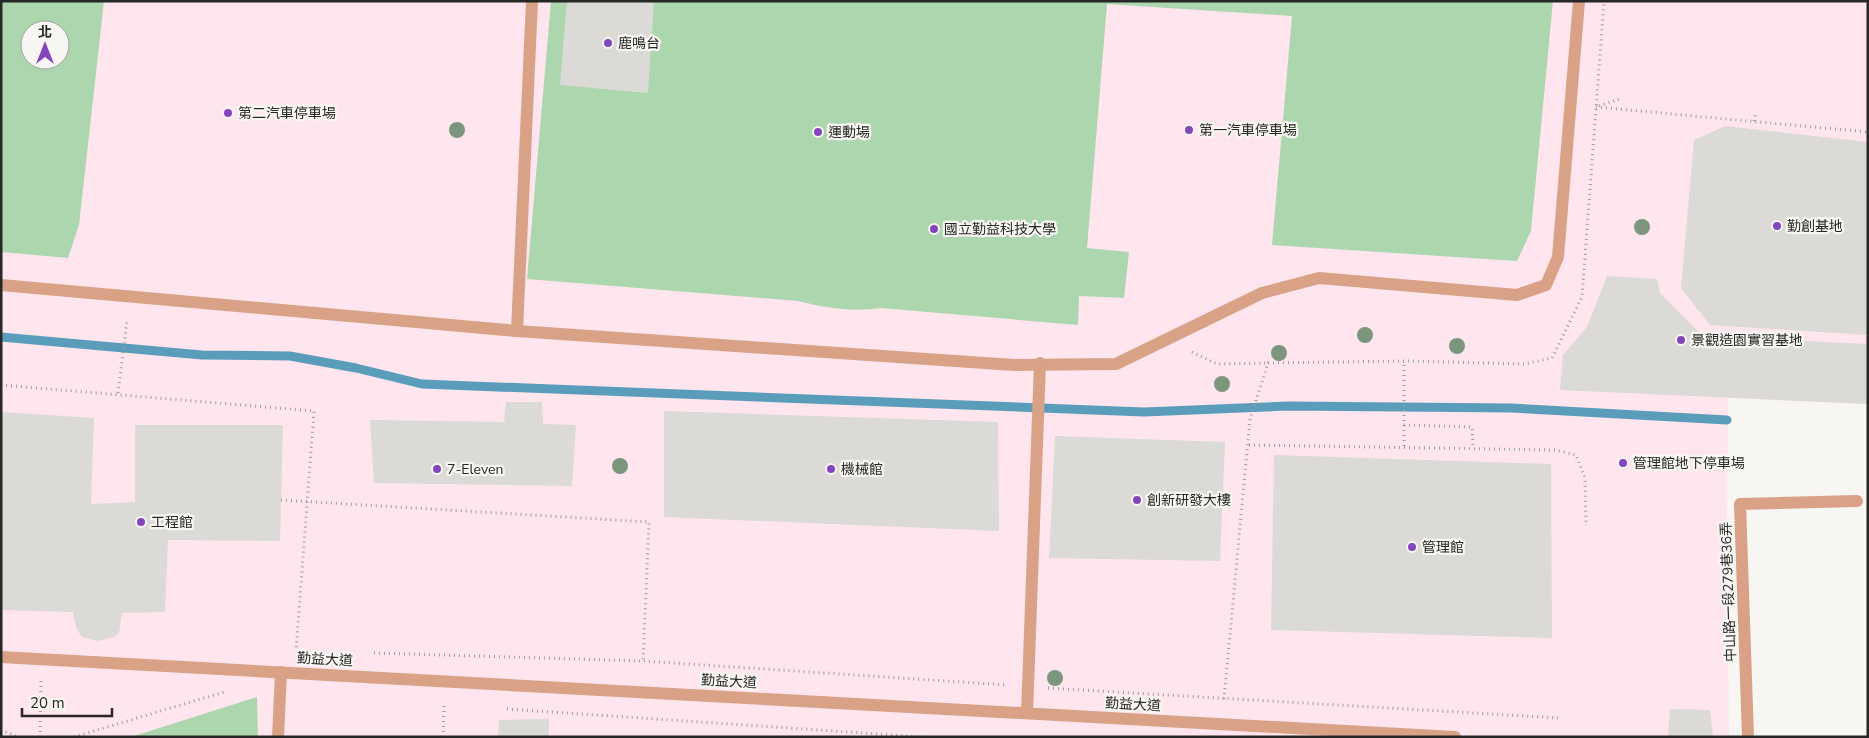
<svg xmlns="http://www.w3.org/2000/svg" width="1869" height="738" font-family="'Nunito Sans','Noto Sans TC',sans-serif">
  <rect width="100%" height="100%" fill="#f8f6f3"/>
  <path fill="#fee5ee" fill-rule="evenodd" d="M1 1H1868V404L1728 398 1727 529 1729 737H1ZM30 30H60V60H30Z"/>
  <g fill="#acd7ae" fill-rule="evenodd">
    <path d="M1 1H104L79 225 68 258 1 252ZM30 30H60V60H30Z"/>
    <path d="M551 1H1553L1531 231 1517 261 1272 245 1292 16 1107 4 1087 248 1129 252 1124 298 1079 296 1078 325 881 308C853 312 825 308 798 301L527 279Z"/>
    <polygon points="257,697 258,737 131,737"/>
  </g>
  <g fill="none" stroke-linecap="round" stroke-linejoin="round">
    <polyline stroke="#5a9dbb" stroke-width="9" points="1,337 202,355 290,356 356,368 422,384 1144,412 1288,406 1511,408 1727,420"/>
  </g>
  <g fill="#dbdad6">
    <polygon points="567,1 654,1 648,93 560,85"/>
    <polygon points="1725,126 1868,142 1868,335 1710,325 1681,288 1694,140"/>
    <polygon points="1607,276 1657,279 1660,293 1703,336 1868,344 1868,404 1560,390 1563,355 1587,327"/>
    <polygon points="506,402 542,402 543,424 576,425 572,486 374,483 370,420 504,422"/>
    <polygon points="664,411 998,422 999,531 664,517"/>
    <polygon points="1,412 94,418 91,504 135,502 135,425 283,425 280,541 168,540 165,612 122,613 119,633 114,637 97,641 82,637 76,628 73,612 1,610"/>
    <polygon points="1055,436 1225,442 1220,561 1049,558"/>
    <polygon points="1274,455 1551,464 1552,638 1271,630"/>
    <polygon points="1670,709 1710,710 1713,737 1668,737"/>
    <polygon points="549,719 549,737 498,737 499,720"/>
  </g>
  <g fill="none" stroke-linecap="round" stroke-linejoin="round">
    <g stroke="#9e9d9a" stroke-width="3" stroke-dasharray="1 4" stroke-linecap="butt">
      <polyline points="1599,106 1620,99"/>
      <polyline points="1596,107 1868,132"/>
      <polyline points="1754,121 1756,112"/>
      <polyline points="1192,352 1217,364 1268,363"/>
      <polyline points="1,385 314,411 296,651"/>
      <polyline points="118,393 127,321"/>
      <polyline points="1404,425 1472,427 1473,447"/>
      <polyline points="1249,445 1555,450 1576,455 1585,478 1586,526"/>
      <polyline points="1404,446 1404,361"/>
      <polyline points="281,500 649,522 643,661"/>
      <polyline points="374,653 643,661 1007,685"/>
      <polyline points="1048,688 1559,718"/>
      <polyline points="1224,699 1250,419 1268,363 1404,361 1524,364 1552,358 1582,297 1604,1"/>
      <polyline points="507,709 923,737"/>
      <polyline points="1,730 18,737"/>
      <polyline points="40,737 41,681"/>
      <polyline points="74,737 224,692"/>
      <polyline points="443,737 444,705"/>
    </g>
    <g stroke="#d9a286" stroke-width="12">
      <polyline points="1,285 517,331 1014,365 1116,364 1262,293 1319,278 1517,295 1546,285 1558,257 1579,1"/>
      <polyline points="517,331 532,1"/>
      <polyline points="1,657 1455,737"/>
      <polyline points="1027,713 1040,363"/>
      <polyline points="278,737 281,672"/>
      <polyline points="1748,737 1740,504 1857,501"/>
    </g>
  </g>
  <g fill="#7c957d">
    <circle cx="457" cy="130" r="8"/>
    <circle cx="1642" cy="227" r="8"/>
    <circle cx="1365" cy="335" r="8"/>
    <circle cx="1457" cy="346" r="8"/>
    <circle cx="1279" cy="353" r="8"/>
    <circle cx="1222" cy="384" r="8"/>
    <circle cx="620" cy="466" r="8"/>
    <circle cx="1055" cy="678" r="8"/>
  </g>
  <g fill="#8446bc" stroke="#f8f6f3" stroke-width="2">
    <circle cx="608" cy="43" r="5"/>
    <circle cx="228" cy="113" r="5"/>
    <circle cx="1189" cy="130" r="5"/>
    <circle cx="818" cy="132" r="5"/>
    <circle cx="1777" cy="226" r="5"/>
    <circle cx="934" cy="229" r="5"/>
    <circle cx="1681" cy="340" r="5"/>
    <circle cx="1623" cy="463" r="5"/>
    <circle cx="437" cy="469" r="5"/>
    <circle cx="831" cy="469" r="5"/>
    <circle cx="1137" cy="500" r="5"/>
    <circle cx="141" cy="522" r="5"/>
    <circle cx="1412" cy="547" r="5"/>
  </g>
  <g text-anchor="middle" stroke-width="4.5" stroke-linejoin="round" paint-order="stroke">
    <g font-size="14" fill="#272725" stroke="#f8f6f3" text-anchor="start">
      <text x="618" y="48">鹿鳴台</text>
      <text x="238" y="118">第二汽車停車場</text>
      <text x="1199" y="135">第一汽車停車場</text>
      <text x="828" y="137">運動場</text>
      <text x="1787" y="231">勤創基地</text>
      <text x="944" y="234">國立勤益科技大學</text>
      <text x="1691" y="345">景觀造園實習基地</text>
      <text x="1633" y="468">管理館地下停車場</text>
      <text x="447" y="474">7-Eleven</text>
      <text x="841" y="474">機械館</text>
      <text x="1147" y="505">創新研發大樓</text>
      <text x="151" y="527">工程館</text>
      <text x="1422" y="552">管理館</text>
    </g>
    <g font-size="14" fill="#272725" stroke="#f8f6f3">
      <text transform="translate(1728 592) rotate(-92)" y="5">中山路一段279巷36弄</text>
      <text transform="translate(325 659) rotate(3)" y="5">勤益大道</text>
      <text transform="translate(729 681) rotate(3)" y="5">勤益大道</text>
      <text transform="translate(1133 704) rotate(3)" y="5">勤益大道</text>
    </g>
  </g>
  <rect width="1869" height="738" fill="none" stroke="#272725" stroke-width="5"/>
  <g transform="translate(45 45)"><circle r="24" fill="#f8f6f3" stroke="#a4a3a1"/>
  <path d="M0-4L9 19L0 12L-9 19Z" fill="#8446bc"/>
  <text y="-8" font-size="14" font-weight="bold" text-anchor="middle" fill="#272725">北</text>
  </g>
  <path d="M22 708v8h90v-8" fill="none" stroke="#272725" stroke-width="2.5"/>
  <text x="30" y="708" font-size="15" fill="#272725" stroke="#f8f6f3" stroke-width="4" paint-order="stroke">20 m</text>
</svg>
